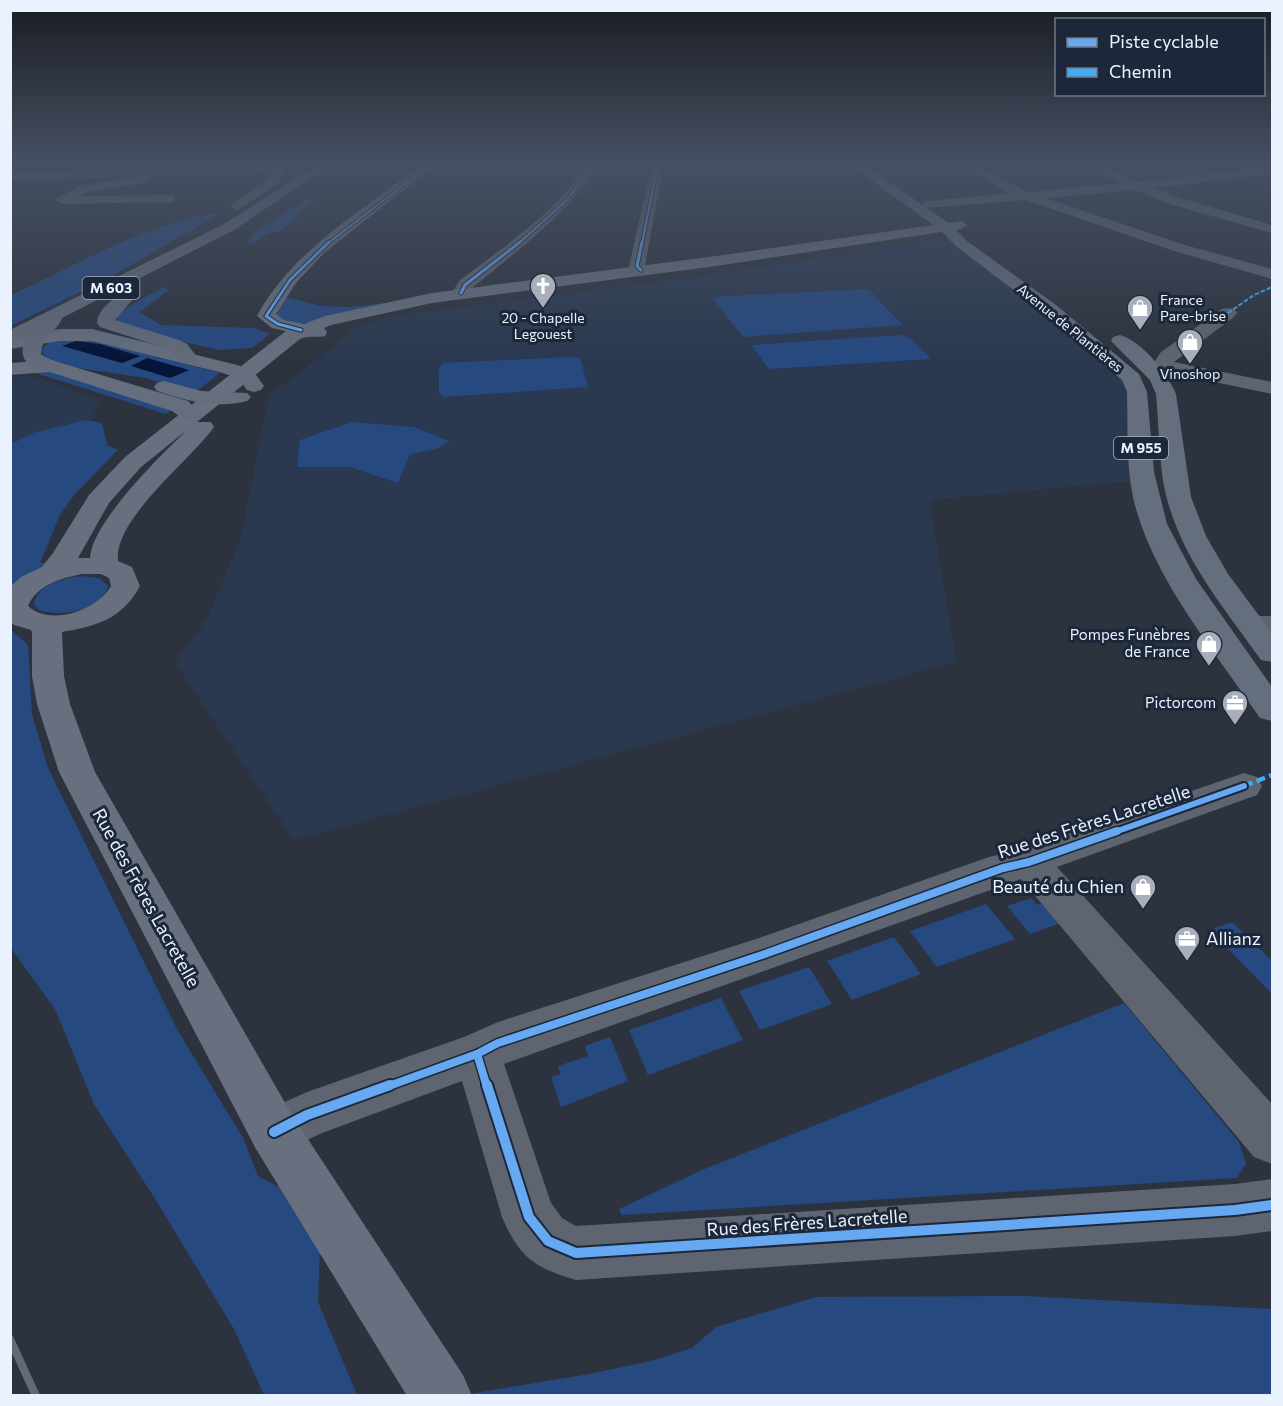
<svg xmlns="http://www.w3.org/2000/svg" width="1283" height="1406" font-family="Commissioner,sans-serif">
  <rect width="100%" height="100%" fill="#2d333e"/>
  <g fill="#2a3950">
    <polygon points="10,163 122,163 115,169 108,171 11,173"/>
    <polygon points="950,239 1048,313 1119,372 1129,391 1131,481 930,500 956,662 294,840 175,662 207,619 241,537 269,394 298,375 355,328 395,316 689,278"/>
    <polygon points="21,376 31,376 101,400 84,434 11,558 11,379"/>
  </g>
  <g fill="#264980">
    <polygon points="308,199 317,199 297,213 299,216 279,232 268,233 255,243 246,244 257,231"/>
    <path d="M223 212 112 276 11 326V295C80 264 147 222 223 212Z"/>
    <polygon points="163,287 169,290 139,312 161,325 253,328 270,334 252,348 220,350 166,338 116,322 117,315 128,307"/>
    <polygon points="868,289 903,325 743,337 712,297"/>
    <polygon points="286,297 321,306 349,307 395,302 296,325 275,316"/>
    <polygon points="900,335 910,338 931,359 769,369 751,345"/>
    <polygon points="80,337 220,373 193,394 146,378 65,366 46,358 41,350 51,341"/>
    <polygon points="570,357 580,358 588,387 443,397 439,392 439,369 443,363"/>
    <polygon points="42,369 172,410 166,414 26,370"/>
    <polygon points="86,420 102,423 107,445 118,450 75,494 60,515 40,563 52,562 11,588 11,444 33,433"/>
    <polygon points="352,422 414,427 449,441 436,449 410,454 398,483 350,467 297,467 300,440"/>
    <path d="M81 576 99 578 108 586C102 612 58 618 37 609L34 604C37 584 64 578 81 576Z"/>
    <polygon points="10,629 28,645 32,714 48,768 178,1031 243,1138 258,1176 299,1198 320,1246 318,1302 357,1395 264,1395 234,1329 157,1202 94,1104 55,1009 11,948"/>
    <polygon points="1031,898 1037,905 1046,902 1063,922 1030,934 1007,906"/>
    <polygon points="986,904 1015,939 937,967 910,931"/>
    <polygon points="1232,922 1272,961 1272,994 1210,930"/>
    <polygon points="894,937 921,974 852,1000 827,961"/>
    <polygon points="809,967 832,1004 760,1030 739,991"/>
    <polygon points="721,998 743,1040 648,1075 629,1030"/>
    <polygon points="1124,1003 1239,1142 1246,1164 1237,1178 622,1215 619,1209 702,1170"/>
    <polygon points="610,1037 628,1081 561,1107 551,1077 560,1074 558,1066 588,1056 585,1046"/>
    <polygon points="1024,1296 1272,1309 1272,1395 457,1396 589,1374 651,1361 692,1348 716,1327 816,1297"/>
  </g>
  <g fill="#041538">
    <polygon points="76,341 100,344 140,356 122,363 62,346"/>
    <polygon points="147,358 189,370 170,378 131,366"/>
  </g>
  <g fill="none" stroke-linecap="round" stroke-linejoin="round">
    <g fill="#5e6570" fill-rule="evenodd">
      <path d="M225 163C244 163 270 158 284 173L280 182 238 210 233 209 231 206 233 203 270 177 271 174C257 166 237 172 225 163Z"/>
      <path d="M588 163H600C567 215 519 249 472 288L467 297H455L452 293 459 281C506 245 555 213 588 163Z"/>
      <polygon points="648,163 660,163 662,173 645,265 649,270 641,275 635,273 629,266 650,173"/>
      <polygon points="962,163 976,163 1000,179 1029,192 1121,183 1077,163 1094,163 1139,182 1272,166 1272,174 1154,188 1180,198 1272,225 1272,233 1170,204 1136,190 1045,198 1185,245 1272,269 1272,279 1174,251 1026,200 925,208 923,205 925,202 930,201 1010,193 977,175"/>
      <polygon points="103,170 109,174 107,177 10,180 10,172"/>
      <polygon points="144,175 148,176 150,179 148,182 87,192 80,196 168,195 173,196 175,199 173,202 62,204 55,200 78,186"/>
      <polygon points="1228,308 1234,309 1237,313 1234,317 1174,362 1272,382 1272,394 1162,371 1155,369 1152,365 1161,352 1222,309"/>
      <polygon points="1251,616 1272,616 1272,634 1240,631 1236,625 1240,619"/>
      <path d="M1244 773 1257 777 1262 786 1257 795 1057 867 1272 1104V1164L1254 1157 1021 879 504 1064 551 1203 562 1218 576 1226 1235 1184 1272 1179V1231L1235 1236 576 1280C535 1268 519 1257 502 1217L462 1081 322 1133 274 1156 256 1149 249 1132 256 1115 307 1092 464 1037 498 1022 759 938 989 857 1026 848Z"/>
    </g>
    <path fill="#68707f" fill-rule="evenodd" d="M424 163H438L324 253 296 283 276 314 284 320 304 324 325 316 432 293 709 257 961 221 968 225 961 229 709 267 432 303 331 325 324 328 327 332 325 336C315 338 309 335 300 339L197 422H211L214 427C191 460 113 519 118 561L132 567 140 586C122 619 97 626 62 632L64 676 70 704 95 772 292 1115 463 1375 472 1396H407L256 1149 59 772 37 704 32 676V633L31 630 14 625 10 622V587L21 577 42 567 53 553 89 495 125 457 286 331 272 328 257 316C291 251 367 207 424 163ZM187 430C161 455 92 522 90 558H78L109 503 141 467ZM82 574H101L109 578 111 586C98 610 50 627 28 606 37 585 61 578 82 574Z"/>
    <g fill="#656e7d" fill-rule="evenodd">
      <path d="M848 163H862L950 224 967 241 1056 305 1139 374 1147 392 1154 472 1167 524 1196 579 1272 687V721L1260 718C1215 651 1151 577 1133 497 1126 463 1128 427 1127 392L1122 380 1044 313 957 247 940 230Z"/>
      <polygon points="60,329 92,329 237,365 253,371 264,386 261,390 254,392 247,390 239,379 223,373 92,341 60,341 10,349 10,337"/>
      <path d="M1120 335C1142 341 1168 374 1176 394L1191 497 1206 536 1228 574 1272 633V662L1261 660C1225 609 1183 560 1167 499 1159 470 1159 425 1156 394L1150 380 1111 341 1113 337Z"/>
      <path d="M51 360 188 401 202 415 199 420C187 423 182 418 172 411L50 372 10 375V363Z"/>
      <path d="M164 381 201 391 247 393 251 397 247 401C217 409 186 401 157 391L154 387 157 383Z"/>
    </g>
    <g fill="#636a7a" fill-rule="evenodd">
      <path d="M320 163H334L234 230 62 318C58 332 42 334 41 354 47 360 56 359 61 366L58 370C34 376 12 359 28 335L10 342V330L224 224Z"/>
      <path d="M124 294 130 295 133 299 115 320 179 340 187 344 198 358 195 362H181L173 352 165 348 100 327 97 323C97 311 113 297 124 294Z"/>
    </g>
    <polyline stroke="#646a74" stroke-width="8" points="10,1339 36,1396"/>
    <polyline stroke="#42abf6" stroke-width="2" stroke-dasharray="4.5 2" stroke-linecap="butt" points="1228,313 1254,295 1272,287"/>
    <polyline stroke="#42abf6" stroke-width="4.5" stroke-dasharray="9 4.5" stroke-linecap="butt" points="1244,786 1272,775"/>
    <g stroke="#1c283a" stroke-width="4">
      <g id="cycleway-far4">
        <polyline points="327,244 432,163"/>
        <polyline points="518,244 568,199 594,163"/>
        <polyline points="642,244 656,173 654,163"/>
      </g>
    </g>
    <g stroke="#1c283a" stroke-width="5">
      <g id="cycleway-far3">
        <polyline points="641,270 637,266 642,242"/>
        <polyline points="461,293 465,285 520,242"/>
        <polyline points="301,330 278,324 266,316 290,280 329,242"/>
      </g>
    </g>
    <g stroke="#1c283a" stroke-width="10">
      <polyline id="cycleway-far2" points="1112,833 1244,786"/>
    </g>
    <g stroke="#1c283a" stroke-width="11">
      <g id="cycleway-far1">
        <polyline points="477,1054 487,1087"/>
        <polyline points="386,1087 477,1054 498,1043 762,955 1003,868 1029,862 1117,831"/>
      </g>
    </g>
    <g stroke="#1c283a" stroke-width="14">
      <g id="cycleway">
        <polyline points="487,1085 529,1217 548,1241 576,1253 1235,1210 1272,1205"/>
        <polyline points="274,1132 307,1115 390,1085"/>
      </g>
    </g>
    <use href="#cycleway-far4" stroke="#66a8f1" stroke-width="2"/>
    <use href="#cycleway-far3" stroke="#66a8f1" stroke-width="3"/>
    <use href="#cycleway-far2" stroke="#66a8f1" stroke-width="6"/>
    <use href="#cycleway-far1" stroke="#66a8f1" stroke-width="8"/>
    <use href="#cycleway" stroke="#66a8f1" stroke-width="10"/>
  </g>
  <linearGradient id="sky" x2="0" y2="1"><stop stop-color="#191c22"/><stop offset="0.45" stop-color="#465063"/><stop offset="1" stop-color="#465063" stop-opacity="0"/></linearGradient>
  <rect width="1283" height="360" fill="url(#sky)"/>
  <defs>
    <g id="church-pin" transform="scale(1.35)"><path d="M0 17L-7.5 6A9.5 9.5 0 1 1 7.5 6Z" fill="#a8afbb" stroke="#1c283a"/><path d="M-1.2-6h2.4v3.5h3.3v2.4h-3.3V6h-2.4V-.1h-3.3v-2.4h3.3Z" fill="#fff"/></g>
    <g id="shop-pin" transform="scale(1.35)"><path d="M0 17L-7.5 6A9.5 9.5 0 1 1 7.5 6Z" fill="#a8afbb" stroke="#1c283a"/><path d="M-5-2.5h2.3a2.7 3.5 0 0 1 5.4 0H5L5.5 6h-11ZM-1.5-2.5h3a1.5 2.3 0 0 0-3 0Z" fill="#fff"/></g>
    <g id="office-pin" transform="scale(1.35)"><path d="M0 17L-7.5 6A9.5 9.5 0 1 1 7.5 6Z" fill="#a8afbb" stroke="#1c283a"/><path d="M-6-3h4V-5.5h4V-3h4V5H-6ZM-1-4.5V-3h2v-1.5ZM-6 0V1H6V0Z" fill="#fff"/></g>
  </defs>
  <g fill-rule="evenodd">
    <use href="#church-pin" x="543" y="286"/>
    <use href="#shop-pin" x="1140" y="308"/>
    <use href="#shop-pin" x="1190" y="342"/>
    <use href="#shop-pin" x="1209" y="644"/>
    <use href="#office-pin" x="1235" y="703"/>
    <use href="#shop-pin" x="1143" y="887"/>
    <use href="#office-pin" x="1187" y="939"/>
  </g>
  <g text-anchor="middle" stroke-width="6" stroke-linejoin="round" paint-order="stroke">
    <g fill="#1c283a" stroke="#acb5c4" stroke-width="1.5">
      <rect x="82.5" y="277" width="57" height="22" rx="4.5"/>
      <rect x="1114" y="437" width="54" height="22" rx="4.5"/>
    </g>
    <g font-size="14" font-weight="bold" fill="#eaf2ff">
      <text x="111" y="293">M 603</text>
      <text x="1141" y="453">M 955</text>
    </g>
    <g font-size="14" fill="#eaf2ff" stroke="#1c283a">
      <text x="1160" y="305" text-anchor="start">France<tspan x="1160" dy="16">Pare-brise</tspan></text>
      <text x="543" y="323">20 - Chapelle<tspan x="543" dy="16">Legouest</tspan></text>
      <text x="1190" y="379">Vinoshop</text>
    </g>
    <g font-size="14" fill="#eaf2ff" stroke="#1c283a">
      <text transform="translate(1070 328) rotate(39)" y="5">Avenue de Plantières</text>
    </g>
    <g font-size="15" fill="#eaf2ff" stroke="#1c283a" text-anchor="end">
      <text x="1190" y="640">Pompes Funèbres<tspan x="1190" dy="17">de France</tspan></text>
      <text x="1216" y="708">Pictorcom</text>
    </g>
    <g font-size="18" fill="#eaf2ff" stroke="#1c283a">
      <text transform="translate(1094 822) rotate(-18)" y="6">Rue des Frères Lacretelle</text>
      <text transform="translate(146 898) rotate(61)" y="6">Rue des Frères Lacretelle</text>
      <text transform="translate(807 1223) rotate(-4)" y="6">Rue des Frères Lacretelle</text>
    </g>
    <g font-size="18" fill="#eaf2ff" stroke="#1c283a" text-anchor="end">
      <text x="1124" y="893">Beauté du Chien</text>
      <text x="1206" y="945" text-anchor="start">Allianz</text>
    </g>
  </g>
  <rect width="1283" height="1406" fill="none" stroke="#eaf2ff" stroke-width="24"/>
  <rect x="1055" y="18" width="210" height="78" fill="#1c283a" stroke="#6e7989" stroke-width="1.5"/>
  <rect x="1067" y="38" width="30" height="9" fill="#66a8f1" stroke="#6e7989" stroke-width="1.5"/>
  <text x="1109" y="48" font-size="18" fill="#eaf2ff">Piste cyclable</text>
  <rect x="1067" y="68" width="30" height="9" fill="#42abf6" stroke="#6e7989" stroke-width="1.5"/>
  <text x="1109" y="78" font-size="18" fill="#eaf2ff">Chemin</text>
</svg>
